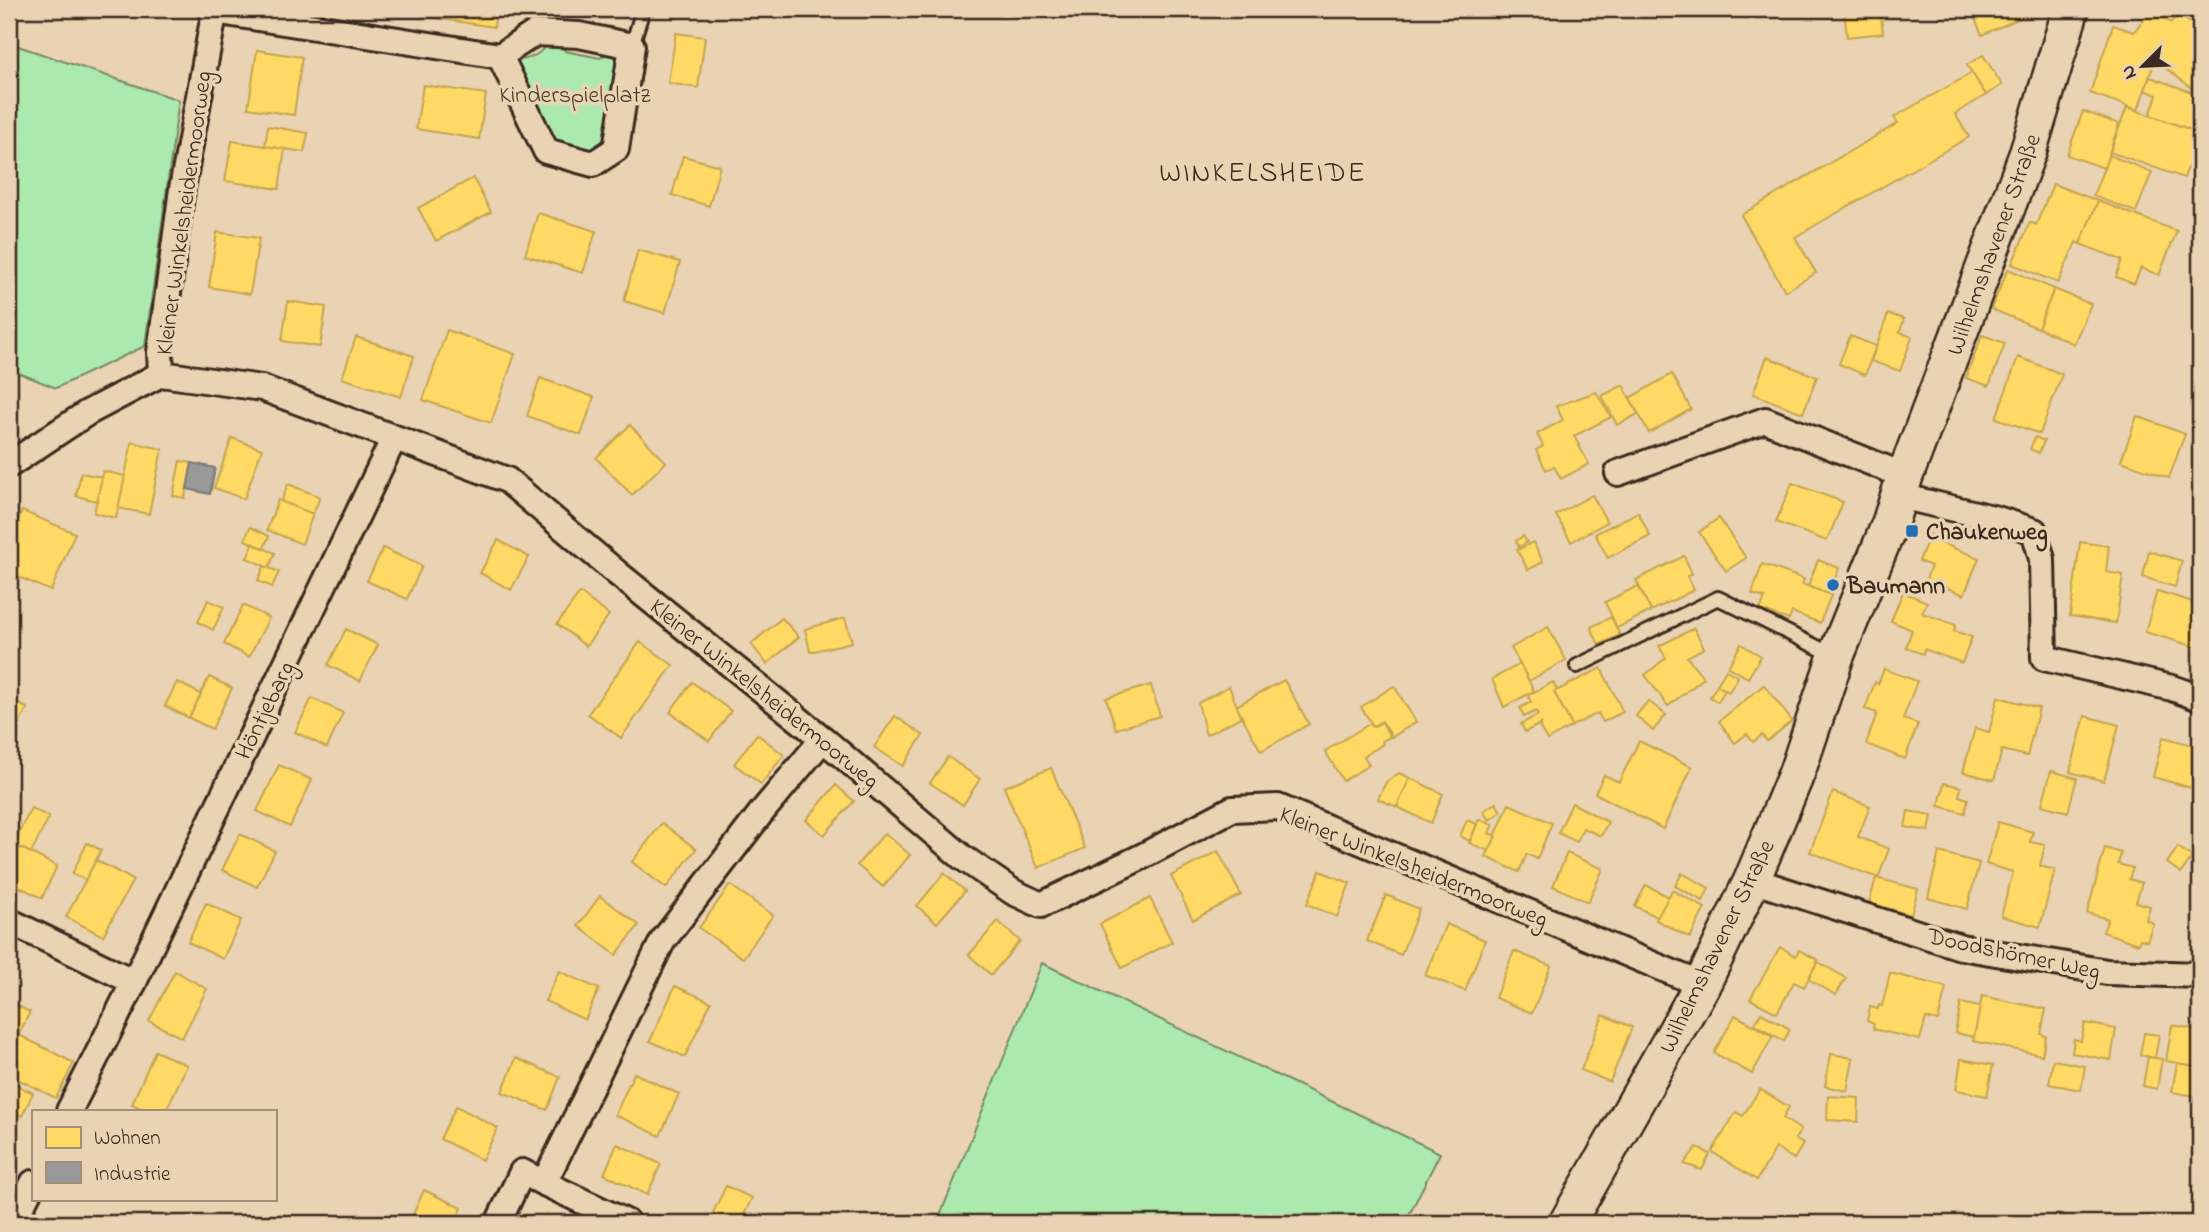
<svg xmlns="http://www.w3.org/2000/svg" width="2209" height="1232" font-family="'Indie Flower',sans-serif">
  <rect width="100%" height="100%" fill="#e9d3b2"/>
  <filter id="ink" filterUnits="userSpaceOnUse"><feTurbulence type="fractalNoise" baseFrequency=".0143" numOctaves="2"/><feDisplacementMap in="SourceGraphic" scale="14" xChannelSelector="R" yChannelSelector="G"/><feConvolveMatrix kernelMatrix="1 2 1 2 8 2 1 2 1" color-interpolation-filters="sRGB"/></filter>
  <g filter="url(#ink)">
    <g fill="#ace9af" stroke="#748a66" stroke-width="2">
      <polygon points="9,43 179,100 145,346 56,388 9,369"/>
      <path d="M548 43H560L565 51 600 58 610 52 619 63 608 141 596 152 564 147 554 139 513 60C528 61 539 56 548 43Z"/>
      <polygon points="1042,963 1440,1153 1405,1223 937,1223"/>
    </g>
    <g fill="#ffd966" stroke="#c4a450" stroke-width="2">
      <polygon points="423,9 496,9 494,27 422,16"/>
      <polygon points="1844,9 1880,9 1883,33 1847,37"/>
      <polygon points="1960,9 2033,9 2034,12 1982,35 1973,14 1964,18"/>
      <polygon points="2151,9 2171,23 2178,14 2200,30 2200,90 2195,86 2193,89 2155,60 2138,110 2090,93 2113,25 2134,32"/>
      <polygon points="676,33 705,37 698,88 668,83"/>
      <polygon points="257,50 302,57 294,115 248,108"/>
      <polygon points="1983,55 2002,85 1986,95 1967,65"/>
      <polygon points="1972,73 1986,95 1955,114 1969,137 1795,237 1816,273 1785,291 1741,215 1898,123 1894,117"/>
      <polygon points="2150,77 2200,95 2200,133 2150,115 2157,95 2145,90"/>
      <polygon points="423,85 486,94 479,139 416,129"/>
      <polygon points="2127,107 2200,133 2184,178 2110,152"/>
      <polygon points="2083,111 2119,124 2104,168 2067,155"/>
      <polygon points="268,126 308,133 304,152 265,146"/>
      <polygon points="232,141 285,149 279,189 225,181"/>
      <polygon points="2109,155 2152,172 2136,212 2093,196"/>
      <polygon points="683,156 720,166 709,206 672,195"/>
      <polygon points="473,178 491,212 436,241 418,208"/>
      <polygon points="2053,184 2098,201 2080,244 2076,242 2058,283 2012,264 2030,222 2036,225"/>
      <polygon points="2098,201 2177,231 2159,275 2141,268 2134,284 2116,277 2122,260 2080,244"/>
      <polygon points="538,213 596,231 583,273 525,255"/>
      <polygon points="217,232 259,238 250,294 209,287"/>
      <polygon points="638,250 680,262 665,313 624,301"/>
      <polygon points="2008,269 2054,289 2038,328 1991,309"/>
      <polygon points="2054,289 2091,304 2074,344 2038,328"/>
      <polygon points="288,301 326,307 320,347 282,341"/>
      <polygon points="1888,314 1904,319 1900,332 1912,337 1900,371 1871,361"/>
      <polygon points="447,330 515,354 491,423 423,400"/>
      <polygon points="1982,335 2005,343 1989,386 1966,378"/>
      <polygon points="1850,336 1876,346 1865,375 1839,364"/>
      <polygon points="356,337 414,356 401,397 342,378"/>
      <polygon points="1767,357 1817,377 1803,413 1753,394"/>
      <polygon points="2018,357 2062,374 2040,434 1996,418"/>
      <polygon points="1672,374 1691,409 1649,433 1630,398"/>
      <polygon points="540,378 594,397 581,435 527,416"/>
      <polygon points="1623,385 1638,414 1617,425 1602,396"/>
      <polygon points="1596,392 1611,417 1574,436 1589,464 1561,479 1554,466 1546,470 1536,450 1543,446 1537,434 1563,420 1556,406"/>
      <polygon points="2137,416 2185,434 2169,478 2121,461"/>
      <polygon points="630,425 666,462 632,495 596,458"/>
      <polygon points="2035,437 2044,441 2039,453 2030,449"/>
      <polygon points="232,438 262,449 244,499 214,488"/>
      <polygon points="132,442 162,449 149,514 118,508"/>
      <polygon points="180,461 192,463 185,498 173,496"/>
      <polygon points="103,471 125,476 116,518 94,513"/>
      <polygon points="81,473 102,477 97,501 76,496"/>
      <polygon points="1792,483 1843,502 1827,541 1776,522"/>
      <polygon points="288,484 320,497 313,514 281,502"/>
      <polygon points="1592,495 1607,522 1571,542 1556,515"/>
      <polygon points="278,500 313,514 302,544 267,530"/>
      <polygon points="22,511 75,533 51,591 9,573 9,543"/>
      <polygon points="1638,512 1650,536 1608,558 1595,534"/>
      <polygon points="1719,518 1746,558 1726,571 1699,532"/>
      <polygon points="250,527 269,536 264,548 245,540"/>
      <polygon points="1930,534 1943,539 1941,543 1979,558 1964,595 1926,579 1931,566 1919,561"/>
      <polygon points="1523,536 1527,542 1519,547 1516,541"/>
      <polygon points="498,540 529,557 511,590 480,573"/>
      <polygon points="1533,542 1543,562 1528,570 1517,550"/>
      <polygon points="2080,542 2109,546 2106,572 2123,575 2116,623 2070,616"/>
      <polygon points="253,544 275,553 269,568 247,558"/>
      <polygon points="383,548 422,566 407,599 367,581"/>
      <polygon points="2149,551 2182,561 2175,587 2143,577"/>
      <polygon points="1684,556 1692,574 1687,576 1694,590 1651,611 1636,580"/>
      <polygon points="1818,560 1839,568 1829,594 1808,586"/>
      <polygon points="1762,564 1804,579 1802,584 1831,595 1820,623 1792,612 1789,620 1760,610 1765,598 1752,594"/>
      <polygon points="264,566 279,572 272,587 258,581"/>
      <polygon points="1638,586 1651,611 1617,628 1605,602"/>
      <polygon points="2157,591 2200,604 2200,648 2145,632"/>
      <polygon points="1903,592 1927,602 1922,613 1956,625 1954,631 1972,637 1962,663 1924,649 1923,654 1906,648 1912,630 1891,621"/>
      <polygon points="580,593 609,615 586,646 557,624"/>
      <polygon points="208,600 224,607 213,630 198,622"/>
      <polygon points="243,605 269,618 249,657 224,644"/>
      <polygon points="1611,617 1620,635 1599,645 1591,627"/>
      <polygon points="782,618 799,637 767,664 751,644"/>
      <polygon points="845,618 852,642 810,652 805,629"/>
      <polygon points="1548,627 1566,660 1529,681 1511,648"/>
      <polygon points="1694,628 1704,648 1687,657 1704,678 1668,706 1645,675 1666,658 1659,646"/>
      <polygon points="346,629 378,645 360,681 328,665"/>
      <polygon points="640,642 673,665 621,738 588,714"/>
      <polygon points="1741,644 1761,656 1748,678 1728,667"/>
      <polygon points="1520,664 1534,691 1504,707 1492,679"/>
      <polygon points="1601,668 1623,712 1603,722 1598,713 1572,726 1554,692"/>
      <polygon points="1884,669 1917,681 1903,719 1918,724 1905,759 1866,744 1877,713 1865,709 1875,682 1878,684"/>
      <polygon points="1726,670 1738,677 1729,692 1717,685"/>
      <polygon points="209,677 232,688 212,729 189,718"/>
      <polygon points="1284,680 1309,724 1261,751 1236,706"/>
      <polygon points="177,682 201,694 189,718 165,706"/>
      <polygon points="692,682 731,711 709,741 670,712"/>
      <polygon points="1553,682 1557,690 1554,692 1572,726 1547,740 1539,726 1542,723 1525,732 1521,724 1538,715 1536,711 1524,717 1520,708 1531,702 1528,695"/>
      <polygon points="1151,685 1160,716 1116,729 1106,698"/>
      <polygon points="1717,685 1725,690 1718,702 1710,697"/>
      <polygon points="1764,685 1792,721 1767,741 1762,735 1753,742 1747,734 1735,743 1719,721"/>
      <polygon points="1229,686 1241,717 1206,735 1198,703"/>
      <polygon points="1394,686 1416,722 1392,737 1382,721 1373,726 1361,707"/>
      <polygon points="1998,697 2039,708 2027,756 2002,750 1994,780 1963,772 1975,728 1989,732"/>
      <polygon points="312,698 343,713 327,748 295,732"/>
      <polygon points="9,699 27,708 9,746"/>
      <polygon points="1648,701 1666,715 1653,731 1636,716"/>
      <polygon points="895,716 923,735 903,766 874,747"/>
      <polygon points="2085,716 2119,725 2104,781 2070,772"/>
      <polygon points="1382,722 1390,737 1382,741 1383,744 1364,756 1369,765 1343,781 1325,751 1371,723 1373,727"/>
      <polygon points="757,734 784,755 761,784 734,764"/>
      <polygon points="2163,737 2200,747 2200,770 2195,789 2153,777"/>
      <polygon points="1639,741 1692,767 1663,829 1595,793 1604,775 1619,782"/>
      <polygon points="948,757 980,779 963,805 930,783"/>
      <polygon points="279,765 312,780 290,827 257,811"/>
      <polygon points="1051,768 1085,848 1038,868 1004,787"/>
      <polygon points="2051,771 2077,778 2068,812 2042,805"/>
      <polygon points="1399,773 1410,778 1397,807 1378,799 1386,782"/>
      <polygon points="1410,778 1443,794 1431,823 1397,807"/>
      <polygon points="1944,783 1961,787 1959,796 1968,799 1965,813 1939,806"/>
      <polygon points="836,785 854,801 824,835 806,820"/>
      <polygon points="1833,792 1870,806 1858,837 1889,849 1878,878 1810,852"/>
      <polygon points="1496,803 1501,812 1489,820 1483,811"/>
      <polygon points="1572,803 1608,822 1601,836 1583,828 1577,842 1558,833"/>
      <polygon points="1509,804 1552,823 1537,859 1527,854 1519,872 1486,857"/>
      <polygon points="31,808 49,817 31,853 13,845"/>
      <polygon points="1908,811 1932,815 1929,831 1905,827"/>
      <polygon points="1479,819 1493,825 1489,833 1496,836 1489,851 1469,843"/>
      <polygon points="1467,820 1477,824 1470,841 1460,836"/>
      <polygon points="1998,822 2033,832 2030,842 2045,845 2040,866 2055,870 2040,927 2001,916 2013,872 1986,864"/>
      <polygon points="662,823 696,849 666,888 632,862"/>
      <polygon points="885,833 910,855 883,887 857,865"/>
      <polygon points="240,834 275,851 257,887 222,870"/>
      <polygon points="9,842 57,866 42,898 9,882"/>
      <polygon points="87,843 101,850 86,880 72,874"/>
      <polygon points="2178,847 2192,857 2181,873 2167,863"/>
      <polygon points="2105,848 2121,853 2118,864 2133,868 2129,879 2142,883 2136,902 2150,906 2146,920 2153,923 2147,941 2140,939 2138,944 2103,932 2108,919 2087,913"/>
      <polygon points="1218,851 1241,895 1193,920 1171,876"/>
      <polygon points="1939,852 1979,863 1967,909 1928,898"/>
      <polygon points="1567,853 1603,869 1588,902 1553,886"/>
      <polygon points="96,860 133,880 103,936 66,917"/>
      <polygon points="1320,871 1350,883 1337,917 1307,904"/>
      <polygon points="944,873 965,891 937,923 917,906"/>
      <polygon points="1682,873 1709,888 1703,901 1675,886"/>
      <polygon points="1876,878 1918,889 1911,915 1869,903"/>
      <polygon points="730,885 773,915 743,958 699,928"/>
      <polygon points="1646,885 1669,897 1658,918 1635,906"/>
      <polygon points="1672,890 1705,908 1690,938 1656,920"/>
      <polygon points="1386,895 1419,909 1401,955 1367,941"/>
      <polygon points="600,896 639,925 616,955 578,926"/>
      <polygon points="1150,898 1172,942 1122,968 1100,924"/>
      <polygon points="206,903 241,920 223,959 188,942"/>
      <polygon points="998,921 1020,941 991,975 969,955"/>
      <polygon points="1446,924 1485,940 1465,991 1425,975"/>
      <polygon points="1780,947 1796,956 1799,950 1818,960 1804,987 1794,982 1777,1013 1750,999"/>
      <polygon points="1514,951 1551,966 1532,1013 1495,998"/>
      <polygon points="1818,962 1846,978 1836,995 1808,979"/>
      <polygon points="175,971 207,989 182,1038 149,1021"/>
      <polygon points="559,971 599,989 585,1020 545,1001"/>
      <polygon points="1890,973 1946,987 1938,1021 1926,1018 1920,1040 1873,1029 1874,1024 1867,1021 1870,1007 1878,1009 1879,1005 1882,1006"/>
      <polygon points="675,986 711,1002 685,1057 650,1041"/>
      <polygon points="1982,996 2046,1009 2041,1034 2046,1036 2042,1055 1973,1041"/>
      <polygon points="12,1003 30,1012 14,1044 9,1042 9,1010"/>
      <polygon points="1961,1003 1980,1007 1974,1037 1955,1033"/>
      <polygon points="1761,1013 1790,1029 1784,1041 1755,1024"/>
      <polygon points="1603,1015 1632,1027 1610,1082 1581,1070"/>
      <polygon points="1735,1015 1773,1036 1752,1074 1714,1053"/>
      <polygon points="2085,1023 2116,1029 2111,1060 2072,1053 2074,1039 2081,1041"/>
      <polygon points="2172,1025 2200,1030 2200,1067 2166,1061"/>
      <polygon points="2144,1033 2159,1035 2155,1058 2140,1055"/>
      <polygon points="19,1035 74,1063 56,1098 9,1075 9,1056"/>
      <polygon points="155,1051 187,1065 166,1111 147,1111 132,1104"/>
      <polygon points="1831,1054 1853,1058 1847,1091 1825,1086"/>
      <polygon points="2148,1057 2162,1059 2157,1089 2143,1086"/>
      <polygon points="516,1058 560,1077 547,1110 502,1092"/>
      <polygon points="1961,1059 1993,1065 1987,1096 1956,1090"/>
      <polygon points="2053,1060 2085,1066 2081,1090 2049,1084"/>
      <polygon points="2177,1063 2200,1067 2196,1096 2172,1092"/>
      <polygon points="634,1073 679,1094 660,1136 615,1115"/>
      <polygon points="9,1081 33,1093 22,1116 9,1110"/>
      <polygon points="1760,1089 1789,1107 1783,1118 1801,1130 1795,1139 1803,1144 1794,1159 1776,1148 1757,1180 1712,1152 1736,1112 1743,1116"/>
      <polygon points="1828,1096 1859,1098 1858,1122 1827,1120"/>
      <polygon points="456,1106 498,1128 482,1160 440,1139"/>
      <polygon points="617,1144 661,1164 647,1195 604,1174"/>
      <polygon points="1697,1147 1710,1154 1702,1170 1684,1164"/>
      <polygon points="726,1186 752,1198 740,1223 708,1223"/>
      <polygon points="424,1190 462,1208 455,1223 409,1223"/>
    </g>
    <polygon fill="#999" stroke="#7d7874" stroke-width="2" points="192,463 215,468 210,494 187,489"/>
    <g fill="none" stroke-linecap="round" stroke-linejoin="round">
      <g stroke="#3b2a1e" stroke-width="18">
        <g id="lane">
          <polyline points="632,46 643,9"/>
          <polyline points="1577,666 1718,598 1833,655"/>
        </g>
      </g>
      <g stroke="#3b2a1e" stroke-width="30">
        <g id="street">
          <polyline points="215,9 182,189 160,352 161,374 262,388 507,480 617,573 823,739 962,857 1013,892 1041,905 1141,857 1232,809 1278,807 1702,985"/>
          <polyline points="214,11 500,56 546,151 593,164 616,149 632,46 579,35 535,33 500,56"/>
          <polyline points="9,465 87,413 161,374"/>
          <polyline points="1618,473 1765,420 1905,476"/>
          <polyline points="1900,496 1997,519 2034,531 2042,559 2044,658 2172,688 2200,698"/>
          <polyline points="1752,880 1961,947 2107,972 2200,975"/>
          <polyline points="9,921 134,982"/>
          <polyline points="69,1111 134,982 394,438"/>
          <polyline points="544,1183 628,1223"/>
          <polyline points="13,1223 33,1183"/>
          <polyline points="498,1223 522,1172 544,1183 662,942 761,813 823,739"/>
        </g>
      </g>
      <g stroke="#3b2a1e" stroke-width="40">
        <polyline id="secondary" points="1567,1223 1702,985 1752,880 1797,772 1836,656 1890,523 1905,476 2028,152 2071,9"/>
      </g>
      <use href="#lane" stroke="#e9d3b2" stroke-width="12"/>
      <use href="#street" stroke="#e9d3b2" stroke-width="24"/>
      <use href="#secondary" stroke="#e9d3b2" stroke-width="35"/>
    </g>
  </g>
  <g fill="#1f6fb2" stroke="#e9d3b2" stroke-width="2.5">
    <rect x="1905" y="524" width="14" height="14" rx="3.5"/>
    <circle cx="1833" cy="585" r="7"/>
  </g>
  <g text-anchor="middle" stroke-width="7" stroke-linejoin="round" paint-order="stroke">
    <g font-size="24" fill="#463d2c" stroke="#e9d3b2">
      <text x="575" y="102">Kinderspielplatz</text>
    </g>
    <g font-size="24" fill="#3b2a1e" stroke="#e9d3b2">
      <text transform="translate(183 213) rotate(-82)" y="8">Kleiner Winkelsheidermoorweg</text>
      <text transform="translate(1993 244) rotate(-70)" y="8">Wilhelmshavener Straße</text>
      <text transform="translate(765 693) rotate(39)" y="8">Kleiner Winkelsheidermoorweg</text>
      <text transform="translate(264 710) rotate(-64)" y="8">Höntjebarg</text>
      <text transform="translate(1414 866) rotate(22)" y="8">Kleiner Winkelsheidermoorweg</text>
      <text transform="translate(1716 946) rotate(-64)" y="8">Wilhelmshavener Straße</text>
      <text transform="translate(2014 953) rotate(12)" y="8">Doodshörner Weg</text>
    </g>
    <g font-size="24" font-weight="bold" fill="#3b2a1e" stroke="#e9d3b2" text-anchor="start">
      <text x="1926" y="539">Chaukenweg</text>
      <text x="1847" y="593">Baumann</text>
    </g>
    <g font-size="28" letter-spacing="2" fill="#3b2a1e" stroke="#e9d3b2">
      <text x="1263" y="181">WINKELSHEIDE</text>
    </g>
  </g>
  <rect width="2209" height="1232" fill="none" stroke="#e9d3b2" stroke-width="35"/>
  <rect x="18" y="18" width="2174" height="1197" fill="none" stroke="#3b2a1e" stroke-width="2.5" filter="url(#ink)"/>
  <rect x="32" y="1110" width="245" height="91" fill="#e9d3b2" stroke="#a38f77" stroke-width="2"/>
  <rect x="46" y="1127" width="35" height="21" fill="#ffd966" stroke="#a38f77" stroke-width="2"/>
  <text x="94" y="1144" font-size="21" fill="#3b2a1e">Wohnen</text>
  <rect x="46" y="1162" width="35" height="21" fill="#999999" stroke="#a38f77" stroke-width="2"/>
  <text x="94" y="1180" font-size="21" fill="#3b2a1e">Industrie</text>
  <g transform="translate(2143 66) rotate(246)" stroke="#e9d3b2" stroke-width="5" paint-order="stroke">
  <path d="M0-5L12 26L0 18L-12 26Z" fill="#3b2a1e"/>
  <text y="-10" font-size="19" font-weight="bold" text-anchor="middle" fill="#3b2a1e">N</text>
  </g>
</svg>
